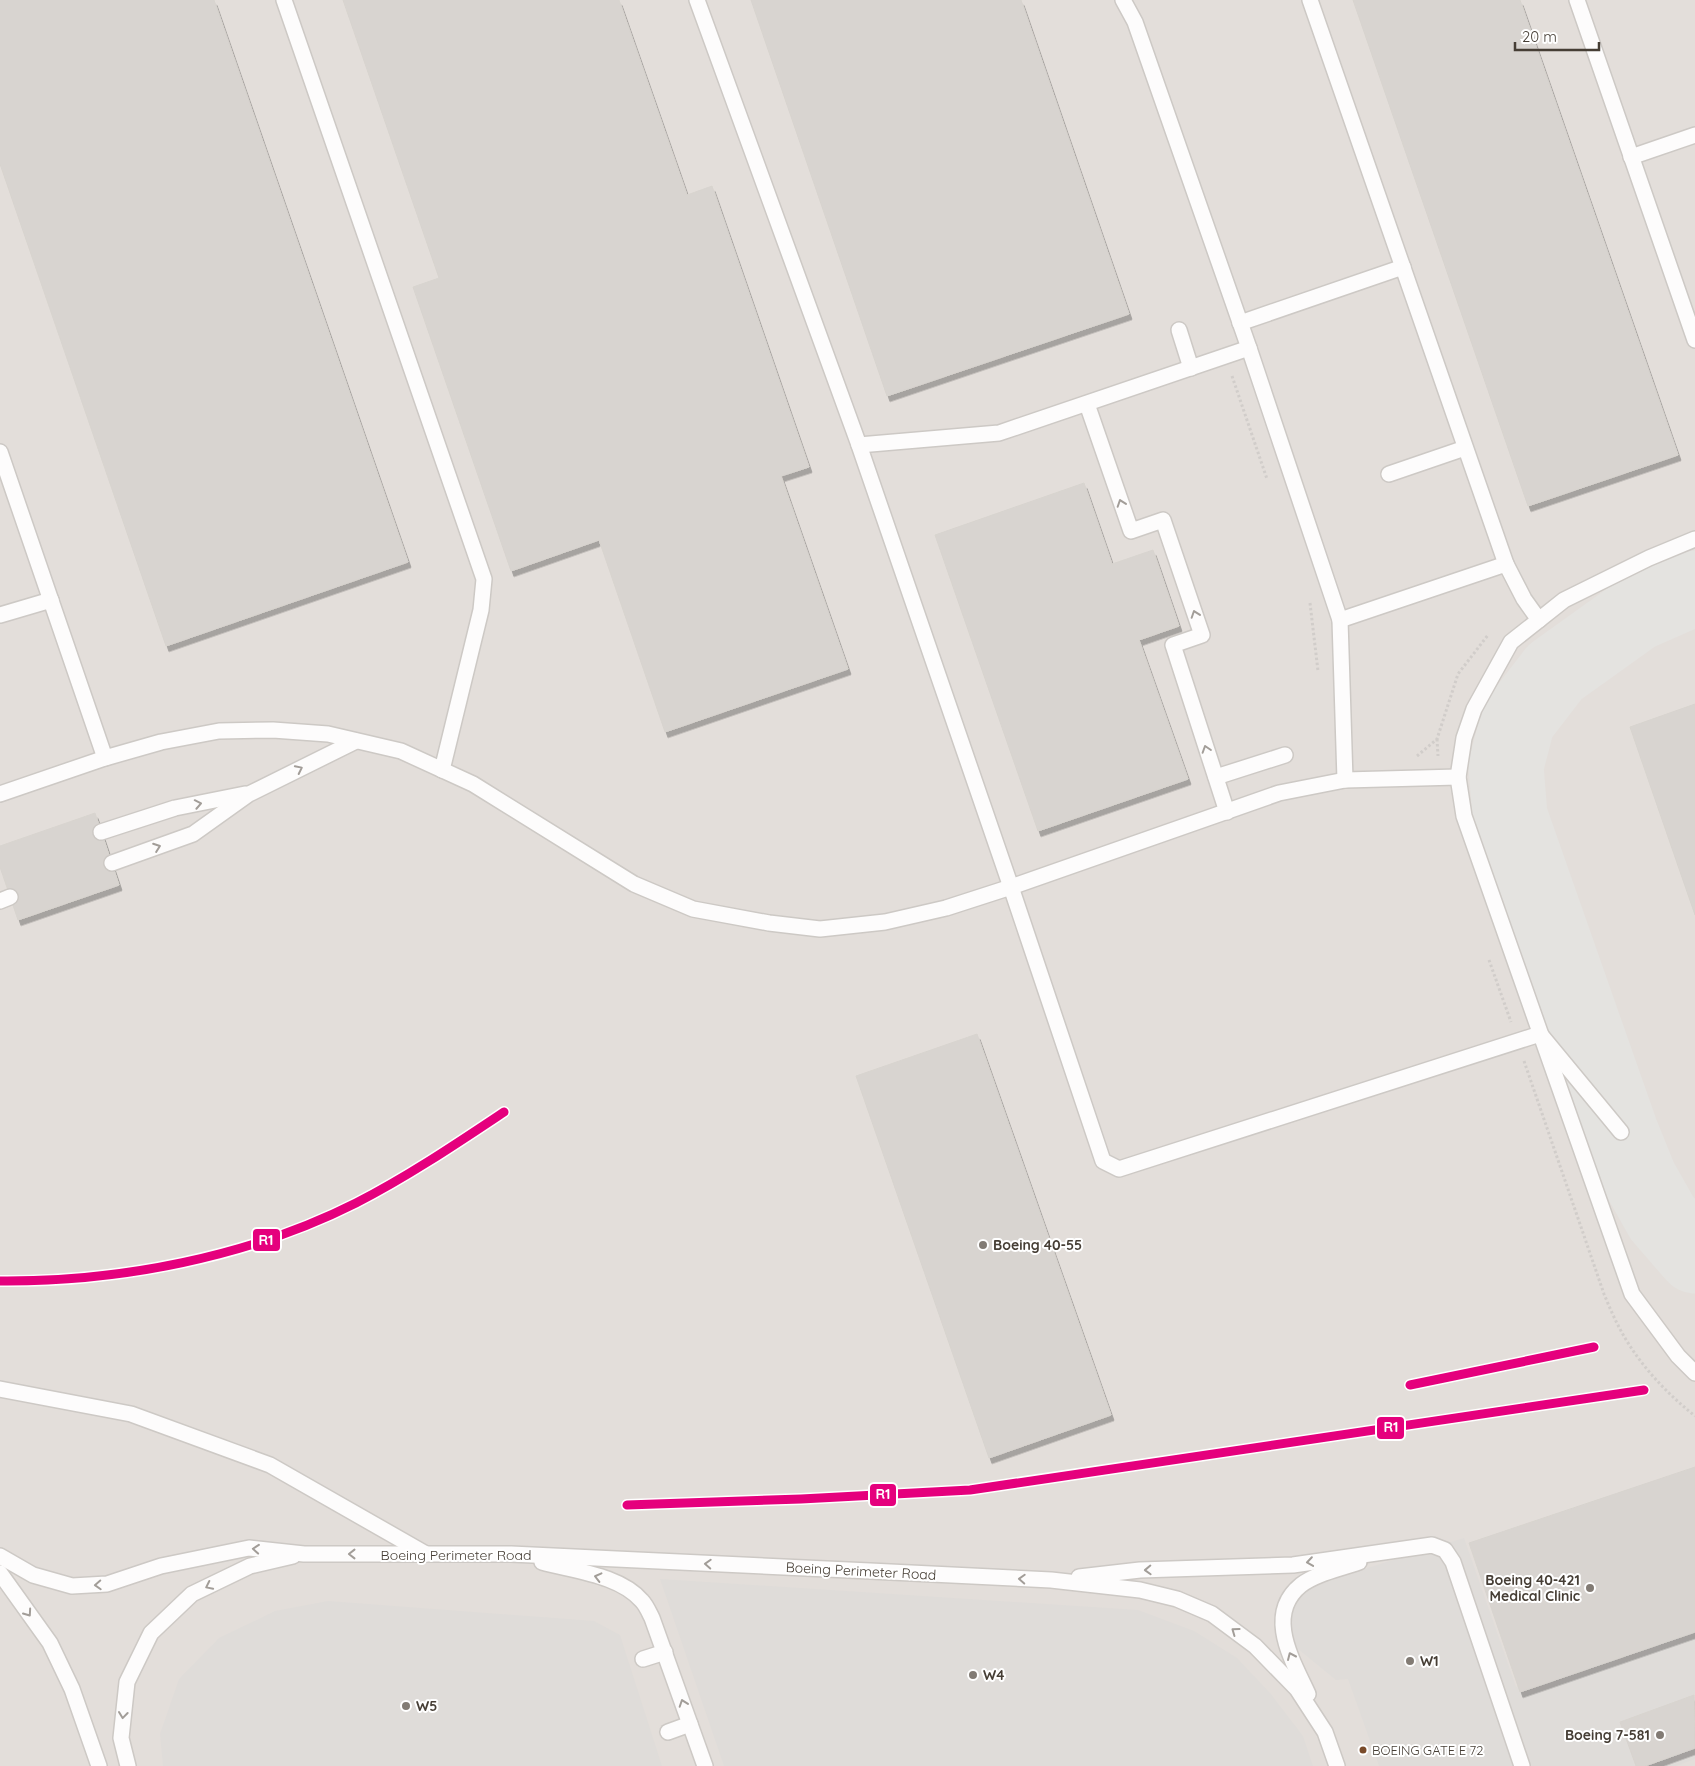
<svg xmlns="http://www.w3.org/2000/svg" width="1695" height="1766" font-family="Quicksand,sans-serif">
  <defs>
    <filter id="shadow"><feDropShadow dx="3" dy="5.5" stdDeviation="0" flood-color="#0004"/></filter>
  </defs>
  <rect width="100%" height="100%" fill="#f0ede9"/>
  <rect fill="#e3deda" x="0" y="0" width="1695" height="1766"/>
  <g fill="#dfdcd9">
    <polygon points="1464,1538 1516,1687 1695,1626 1695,1759 1676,1766 1379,1766 1348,1679 1336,1680 1292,1644 1289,1627 1291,1614 1297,1602 1307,1590 1319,1583"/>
    <polygon points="660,1579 1138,1610 1194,1631 1237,1658 1270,1693 1303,1736 1313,1766 724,1766"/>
    <polygon points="328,1601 594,1621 620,1635 662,1766 163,1766 160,1734 179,1679 219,1638 275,1611"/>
  </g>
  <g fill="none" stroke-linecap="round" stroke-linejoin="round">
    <polyline stroke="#e4e3e0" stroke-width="75" points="1695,588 1636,614 1555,672 1518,720 1506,766 1510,816 1621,1132 1640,1179 1662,1218 1695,1256"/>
  </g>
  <g fill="#d8d4d0" stroke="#d8d4cf" filter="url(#shadow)">
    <polygon points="0,0 214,0 408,562 166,646 0,164"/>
    <polygon points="343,0 619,0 687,195 712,186 809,467 781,476 848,669 665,732 599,540 511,571 413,287 439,278"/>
    <polygon points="751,0 1021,0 1129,314 887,396"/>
    <polygon points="1353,0 1520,0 1678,455 1528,506"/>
    <polygon points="1084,483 1112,564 1153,550 1179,626 1139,640 1188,779 1038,831 935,535"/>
    <polygon points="1695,704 1695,915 1630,727"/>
    <polygon points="95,813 119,885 18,920 0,867 0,846"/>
    <polygon points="977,1034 1111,1415 989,1458 856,1076"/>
    <polygon points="1695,1467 1695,1632 1520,1692 1469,1543"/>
    <polygon points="1694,1695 1695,1748 1645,1766 1636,1766 1620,1722"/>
  </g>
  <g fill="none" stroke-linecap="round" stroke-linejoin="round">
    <g stroke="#cdc9c5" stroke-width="18">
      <g id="lane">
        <polyline points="284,0 484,579 481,610 442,770"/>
        <polyline points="697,0 859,445"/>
        <polyline points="1123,0 1135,22 1249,348 1340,620 1345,780"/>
        <polyline points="1310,0 1506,564"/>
        <polyline points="1577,0 1695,340"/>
        <polyline points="1631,157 1695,135"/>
        <polyline points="1240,323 1403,267"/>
        <polyline points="1179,330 1191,368"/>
        <polyline points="1249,348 999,433 859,445 1011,887 1103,1161 1119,1169 1540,1034 1621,1132"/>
        <polyline points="1087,404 1131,531 1163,520 1202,635 1173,645 1227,812"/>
        <polyline points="0,452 105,758"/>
        <polyline points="1389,474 1465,448"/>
        <polyline points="1695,539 1649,558 1564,600 1511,642 1474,709 1464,738 1458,777 1464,816 1632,1294 1678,1356 1695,1373"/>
        <polyline points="0,615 51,600"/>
        <polyline points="1340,620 1506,564 1524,599 1539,620"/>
        <polyline points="1216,777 1285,755"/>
        <polyline points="0,794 105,758 161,742 219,731 273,730 328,734 401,751 473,784 634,884 693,909 769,923 820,929 885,922 946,908 1011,887 1279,793 1345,780 1458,777"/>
        <polyline points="101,832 175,808 245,794"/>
        <polyline points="112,863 193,834 249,794 356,741"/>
        <polyline points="0,901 10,897"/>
        <polyline points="0,1389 131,1414 270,1465 426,1554"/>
        <polyline points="0,1556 33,1575 72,1586 107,1584 161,1566 249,1548 304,1554 511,1554 870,1571 1051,1580 1140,1590 1177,1599 1212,1614 1255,1646 1297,1689 1325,1732 1337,1766"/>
        <path d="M542 1562C574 1571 620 1575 642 1601 646 1605 649 1612 652 1618L705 1766"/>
        <polyline points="0,1573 50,1643 72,1689 99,1766"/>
        <polyline points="1079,1577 1140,1570 1293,1565 1432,1545 1445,1550 1453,1562 1522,1766"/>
        <polyline points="643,1659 665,1652"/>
        <path d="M1308 1694C1293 1661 1264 1615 1301 1585 1317 1573 1340 1569 1359 1562"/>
        <polyline points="668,1732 690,1724"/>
        <polyline points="128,1766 121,1738 127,1682 151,1633 192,1594 250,1566 293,1556"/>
      </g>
    </g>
    <g stroke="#d1cdca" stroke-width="3" stroke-dasharray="2.5 2.5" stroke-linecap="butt">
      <polyline points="1232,376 1267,479"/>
      <polyline points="1310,603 1318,671"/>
      <polyline points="1437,739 1438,756"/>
      <polyline points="1417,756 1437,739 1458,674 1488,635"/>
      <polyline points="1489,960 1511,1022"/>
      <path d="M1524 1061 1604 1294C1609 1306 1614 1318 1620 1329 1638 1363 1665 1392 1695 1416"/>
    </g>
    <use href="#lane" stroke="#fdfcfc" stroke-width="15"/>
    <g stroke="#fff" stroke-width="12">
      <g id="rail-1">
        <path d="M0 1281C119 1282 249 1257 356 1203 407 1177 456 1144 504 1112"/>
        <polyline points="1410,1385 1594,1347"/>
        <polyline points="627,1505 801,1499 970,1490 1644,1390"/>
      </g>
    </g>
    <use href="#rail-1" stroke="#e5007d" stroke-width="9"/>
  </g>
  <defs><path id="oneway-chevron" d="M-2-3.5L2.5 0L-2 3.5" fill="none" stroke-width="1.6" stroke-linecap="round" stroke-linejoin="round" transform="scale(1.25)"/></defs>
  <g stroke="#a29d98">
    <use href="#oneway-chevron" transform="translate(1121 503) rotate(-109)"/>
    <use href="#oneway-chevron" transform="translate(1195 614) rotate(-109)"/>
    <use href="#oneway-chevron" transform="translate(1206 749) rotate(-108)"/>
    <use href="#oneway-chevron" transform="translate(299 769) rotate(-26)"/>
    <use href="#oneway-chevron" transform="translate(198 804) rotate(-11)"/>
    <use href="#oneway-chevron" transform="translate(157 847) rotate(-20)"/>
    <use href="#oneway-chevron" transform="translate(256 1549) rotate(-175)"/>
    <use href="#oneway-chevron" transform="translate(352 1554) rotate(-180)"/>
    <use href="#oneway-chevron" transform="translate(1310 1562) rotate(172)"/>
    <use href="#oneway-chevron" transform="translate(708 1564) rotate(-177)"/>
    <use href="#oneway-chevron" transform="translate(1148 1570) rotate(178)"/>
    <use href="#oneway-chevron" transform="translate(598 1577) rotate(-166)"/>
    <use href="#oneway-chevron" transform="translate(1022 1579) rotate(-177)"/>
    <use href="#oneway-chevron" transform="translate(98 1585) rotate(177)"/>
    <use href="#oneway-chevron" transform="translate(209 1586) rotate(154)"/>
    <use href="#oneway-chevron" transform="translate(28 1613) rotate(55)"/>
    <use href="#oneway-chevron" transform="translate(1235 1631) rotate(-144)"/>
    <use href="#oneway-chevron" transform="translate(1291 1656) rotate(-114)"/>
    <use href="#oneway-chevron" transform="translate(683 1703) rotate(-109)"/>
    <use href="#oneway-chevron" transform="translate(123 1715) rotate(97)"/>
  </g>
  <g fill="#827b74" stroke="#fff" stroke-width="2">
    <circle cx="983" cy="1245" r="5"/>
    <circle cx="1590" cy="1588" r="5"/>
    <circle cx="1410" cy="1661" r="5"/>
    <circle cx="973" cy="1675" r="5"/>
    <circle cx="406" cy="1706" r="5"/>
    <circle cx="1660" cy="1735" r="5"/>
  </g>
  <circle fill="#7a4b2a" stroke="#fff" stroke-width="2" cx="1363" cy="1750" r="4.5"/>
  <g text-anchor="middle" stroke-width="4" stroke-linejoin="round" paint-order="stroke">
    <g font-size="13" fill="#463e35" stroke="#fff" text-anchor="start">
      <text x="1372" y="1755">BOEING GATE E 72</text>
    </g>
    <g font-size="14" font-weight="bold" fill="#463e35" stroke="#fff" text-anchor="start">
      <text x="993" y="1250">Boeing 40-55</text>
      <text x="1580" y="1585" text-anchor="end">Boeing 40-421<tspan x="1580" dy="16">Medical Clinic</tspan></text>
      <text x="1420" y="1666">W1</text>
      <text x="983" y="1680">W4</text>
      <text x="416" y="1711">W5</text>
      <text x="1650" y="1740" text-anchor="end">Boeing 7-581</text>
    </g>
    <g font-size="14" fill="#463e35" stroke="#fff">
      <text x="456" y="1560">Boeing Perimeter Road</text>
      <text transform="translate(861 1571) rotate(3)" y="5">Boeing Perimeter Road</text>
    </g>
  </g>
  <g stroke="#fff" stroke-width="2">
    <rect x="252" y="1228" width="29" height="24" rx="5" fill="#e5007d"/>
    <rect x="1376" y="1416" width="29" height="24" rx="5" fill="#e5007d"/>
    <rect x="869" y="1483" width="28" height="24" rx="5" fill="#e5007d"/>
  </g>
  <g font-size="14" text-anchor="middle" font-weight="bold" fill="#fff">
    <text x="266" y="1245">R1</text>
    <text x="1391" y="1432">R1</text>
    <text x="883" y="1499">R1</text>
  </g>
  <path d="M1515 42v8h84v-8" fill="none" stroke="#463e35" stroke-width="2.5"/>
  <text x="1522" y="42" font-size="15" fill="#463e35" stroke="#ffffff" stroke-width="4" paint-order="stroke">20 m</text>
</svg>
